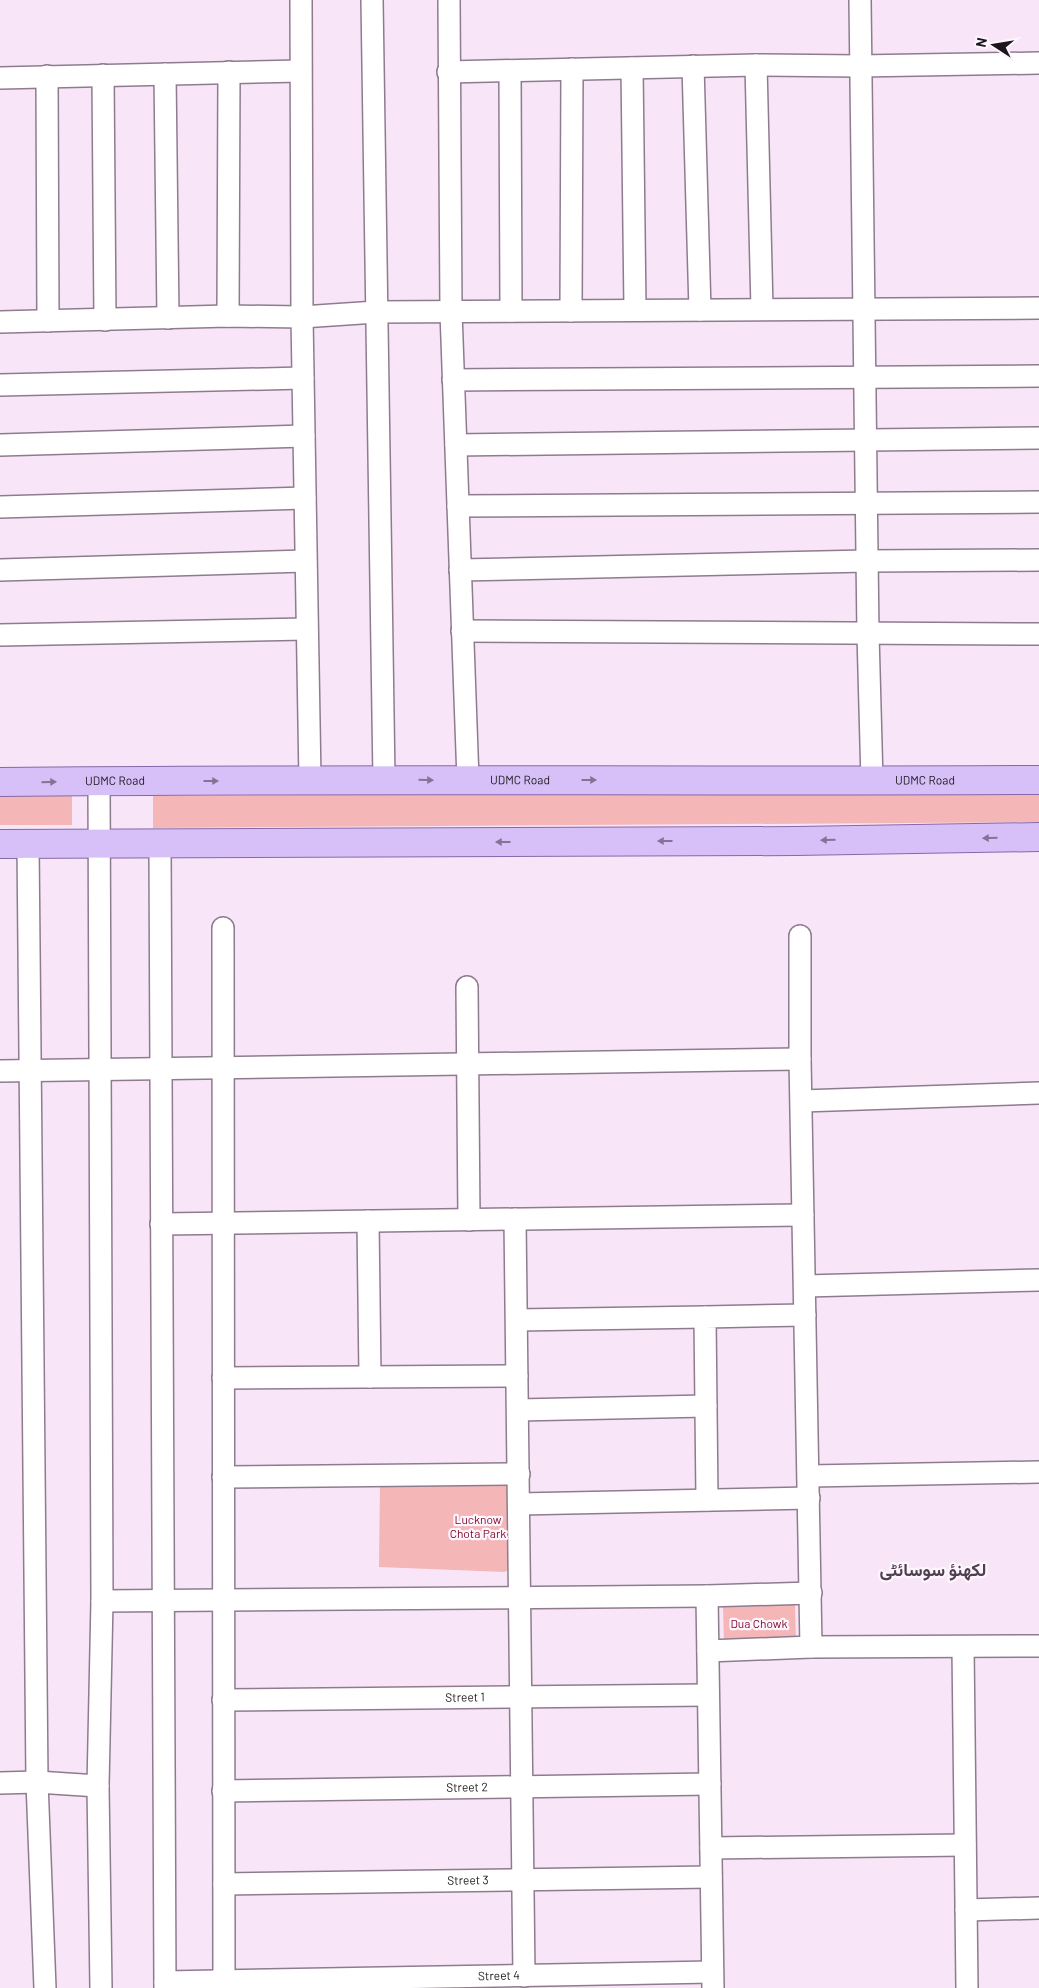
<svg xmlns="http://www.w3.org/2000/svg" width="1039" height="1988" font-family="Barlow,Vazirmatn,sans-serif">
  <rect width="100%" height="100%" fill="#f9e5f8"/>
  <g fill="#f5b6b8">
    <polygon points="1039,791 1039,822 153,828 153,796"/>
    <rect x="0" y="793" width="72" height="32"/>
    <polygon points="522,1483 523,1557 505,1572 379,1567 380,1484"/>
    <polygon points="795,1604 796,1641 724,1643 723,1607"/>
  </g>
  <g fill="none" stroke-linecap="round" stroke-linejoin="round">
    <g stroke="#8e7c8e" stroke-width="24">
      <g id="minor">
        <polyline points="301,0 302,317 310,780"/>
        <polyline points="372,0 384,779"/>
        <polyline points="449,0 451,312 468,780"/>
        <polyline points="860,0 868,634 872,781"/>
        <polyline points="756,65 762,309"/>
        <polyline points="693,66 700,310"/>
        <polyline points="632,68 635,310"/>
        <polyline points="510,71 511,311"/>
        <polyline points="448,72 756,65 859,66 1039,63"/>
        <polyline points="165,74 168,318"/>
        <polyline points="103,75 105,320"/>
        <polyline points="47,76 48,321"/>
        <polyline points="0,78 300,71"/>
        <polyline points="571,311 572,69"/>
        <polyline points="228,316 229,72"/>
        <polyline points="0,322 228,316 302,317 376,312 1039,308"/>
        <polyline points="453,380 1039,376"/>
        <polyline points="0,385 303,378"/>
        <polyline points="0,445 304,436"/>
        <polyline points="456,445 1039,438"/>
        <polyline points="458,506 1039,502"/>
        <polyline points="0,507 305,498"/>
        <polyline points="0,570 305,561"/>
        <polyline points="460,570 867,561 1039,560"/>
        <polyline points="462,631 1039,634"/>
        <polyline points="0,635 306,629"/>
        <polyline points="99,782 102,1601 98,1786 101,1988"/>
        <polyline points="28,844 37,1782 45,1988"/>
        <polyline points="160,844 165,1988"/>
        <polyline points="223,928 224,1988"/>
        <polyline points="800,936 800,1059 811,1647"/>
        <polyline points="467,987 469,1220"/>
        <polyline points="0,1071 800,1059"/>
        <polyline points="802,1101 1039,1093"/>
        <polyline points="515,1219 524,1976"/>
        <polyline points="368,1221 370,1377"/>
        <polyline points="161,1224 803,1215"/>
        <polyline points="805,1286 1039,1280"/>
        <polyline points="517,1320 705,1317"/>
        <polyline points="223,1378 517,1376"/>
        <polyline points="518,1410 706,1406"/>
        <polyline points="809,1476 1039,1472"/>
        <polyline points="223,1477 519,1474"/>
        <polyline points="707,1500 705,1317 805,1315"/>
        <polyline points="519,1504 809,1498"/>
        <polyline points="707,1596 713,1988"/>
        <polyline points="102,1601 707,1596 811,1593"/>
        <polyline points="963,1647 967,1988"/>
        <polyline points="708,1651 811,1647 1039,1646"/>
        <path id="s1" d="M223 1700 708 1695"/>
        <polyline points="0,1783 37,1782 98,1786"/>
        <path id="s2" d="M223 1791 710 1784"/>
        <polyline points="711,1848 965,1845"/>
        <path id="s3" d="M224 1884 711 1877"/>
        <polyline points="966,1910 1039,1908"/>
        <path id="s4" d="M165 1982 712 1972"/>
      </g>
    </g>
    <g stroke="#8469a8" stroke-width="30">
      <g id="major">
        <path id="s5" d="M0 782C346 778 693 782 1039 780"/>
        <polyline points="0,844 796,841 1039,837"/>
      </g>
    </g>
    <use href="#minor" stroke="#fff" stroke-width="21"/>
    <use href="#major" stroke="#d7c0f8" stroke-width="28"/>
  </g>
  <defs><path id="oneway-solid" d="M-6-.8H1V-3.2L6.5 0L1 3.2V.8H-6Z" transform="scale(1.25)"/></defs>
  <g fill="#837495">
    <use href="#oneway-solid" transform="translate(426 780) rotate(1)"/>
    <use href="#oneway-solid" transform="translate(589 780)"/>
    <use href="#oneway-solid" transform="translate(211 781)"/>
    <use href="#oneway-solid" transform="translate(49 782) rotate(-1)"/>
    <use href="#oneway-solid" transform="translate(990 838) rotate(179)"/>
    <use href="#oneway-solid" transform="translate(828 840) rotate(179)"/>
    <use href="#oneway-solid" transform="translate(665 841) rotate(180)"/>
    <use href="#oneway-solid" transform="translate(503 842) rotate(180)"/>
  </g>
  <g text-anchor="middle" stroke-width="4.5" stroke-linejoin="round" paint-order="stroke">
    <g font-size="12" fill="#1d161d" stroke="#fef6fe">
      <text dy="4" stroke="none"><textPath href="#s5" startOffset="520">UDMC Road</textPath></text>
      <text dy="4" stroke="none"><textPath href="#s5" startOffset="115">UDMC Road</textPath></text>
      <text dy="4" stroke="none"><textPath href="#s5" startOffset="925">UDMC Road</textPath></text>
      <text dy="4" stroke="none"><textPath href="#s1" startOffset="242">Street 1</textPath></text>
      <text dy="4" stroke="none"><textPath href="#s2" startOffset="244">Street 2</textPath></text>
      <text dy="4" stroke="none"><textPath href="#s3" startOffset="244">Street 3</textPath></text>
      <text dy="4" stroke="none"><textPath href="#s4" startOffset="334">Street 4</textPath></text>
    </g>
    <g font-size="12" fill="#7f0a26" stroke="#fef6fe">
      <text x="478" y="1524">Lucknow<tspan x="478" dy="14">Chota Park</tspan></text>
      <text x="759" y="1628">Dua Chowk</text>
    </g>
    <g font-size="18" font-weight="bold" fill="#503f4f" stroke="#fef6fe">
      <text x="933" y="1576">لکھنؤ سوسائٹی</text>
    </g>
  </g>
  <g transform="translate(994 45) rotate(282)" stroke="#fef6fe" stroke-width="4" paint-order="stroke">
  <path d="M0-4L9 19L0 12L-9 19Z" fill="#1d161d"/>
  <text y="-8" font-size="14" font-weight="bold" text-anchor="middle" fill="#1d161d">N</text>
  </g>
</svg>
